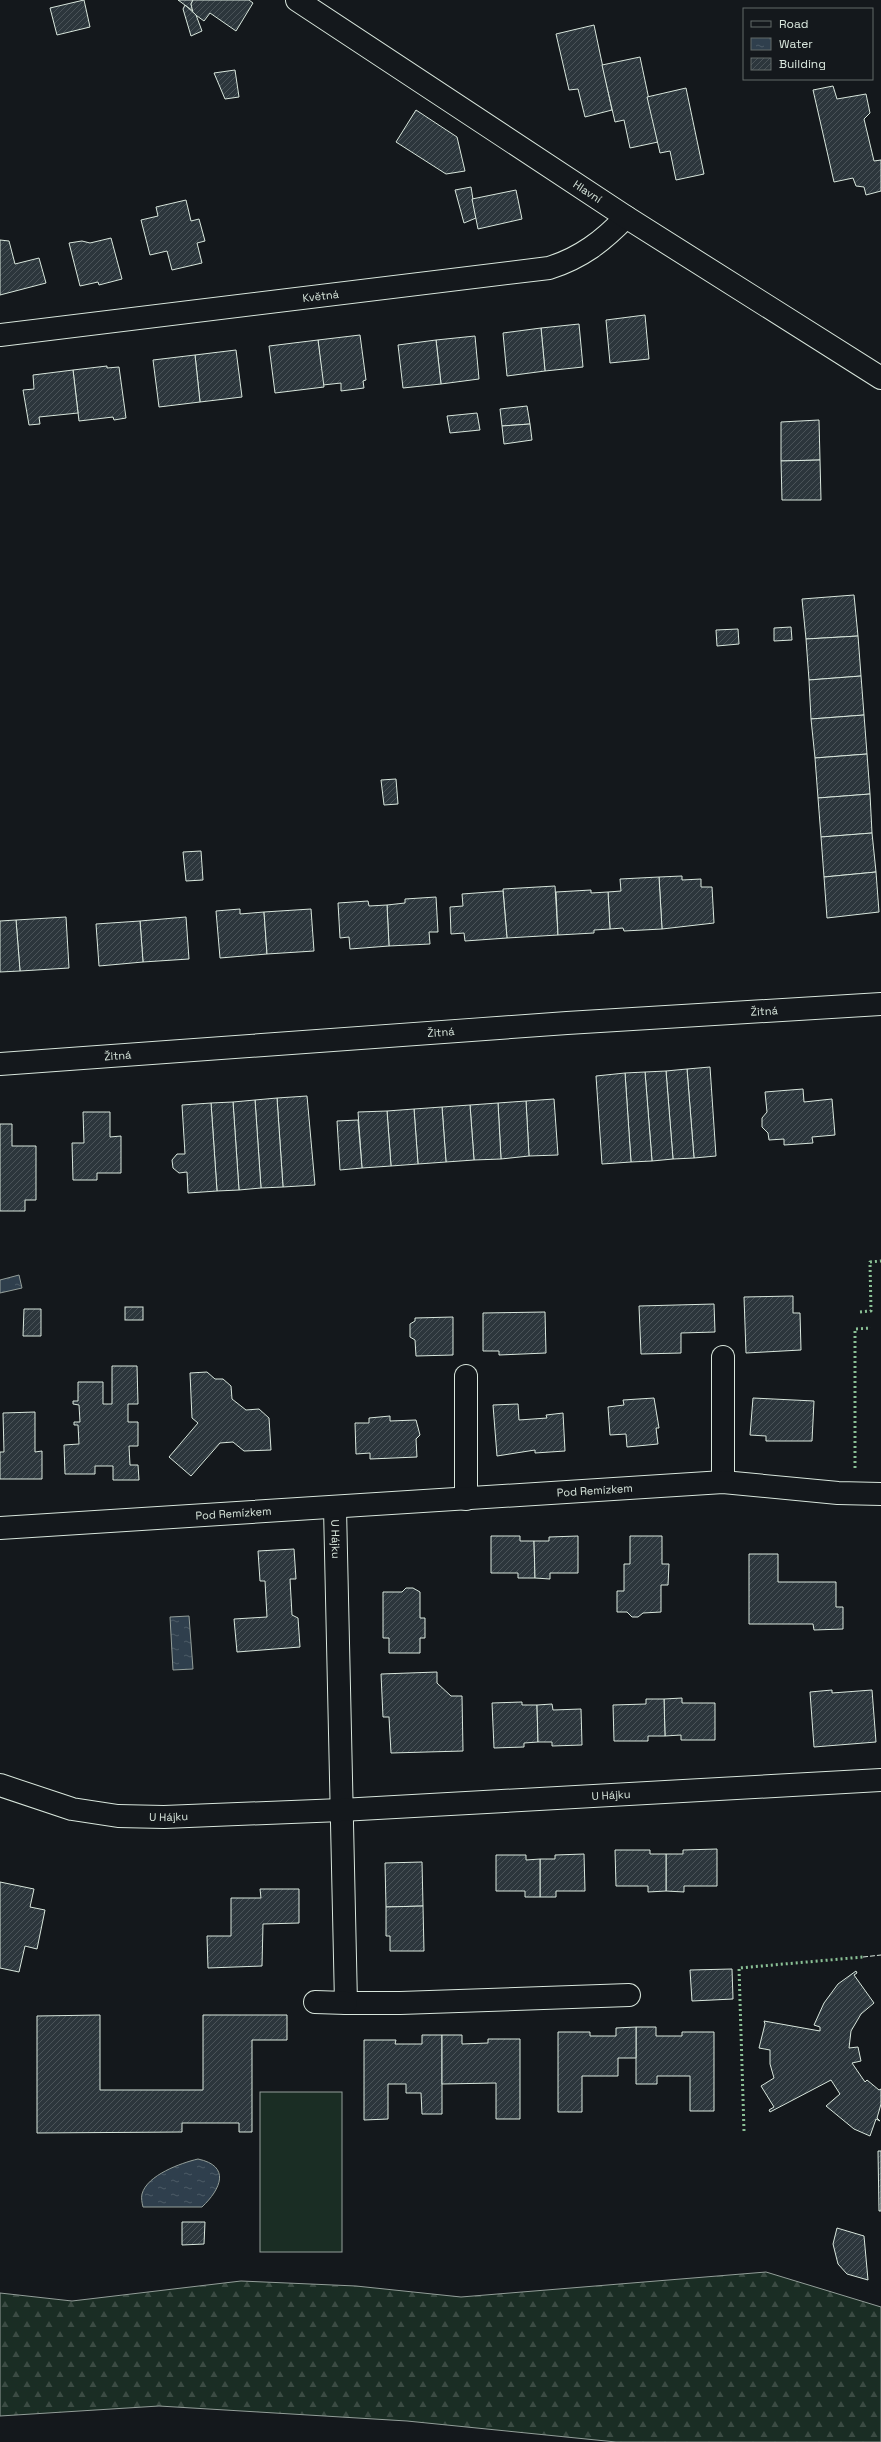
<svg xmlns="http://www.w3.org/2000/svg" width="881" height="2442" font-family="'Space Grotesk',sans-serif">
  <defs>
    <pattern id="forest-firs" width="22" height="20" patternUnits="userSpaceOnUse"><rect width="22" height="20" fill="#1a2d24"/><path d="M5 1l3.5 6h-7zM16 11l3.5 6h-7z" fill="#3b4b43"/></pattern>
    <pattern id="water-ripples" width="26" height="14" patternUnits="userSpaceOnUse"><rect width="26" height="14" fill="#2f3f4d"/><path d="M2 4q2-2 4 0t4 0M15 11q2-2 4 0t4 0" fill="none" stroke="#4c5b66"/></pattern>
    <pattern id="building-hatch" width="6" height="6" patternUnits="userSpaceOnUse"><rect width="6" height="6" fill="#2c363c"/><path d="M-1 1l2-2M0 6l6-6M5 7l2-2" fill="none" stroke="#4a5358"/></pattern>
  </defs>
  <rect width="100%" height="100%" fill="#14181c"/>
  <polygon fill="url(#forest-firs)" stroke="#939e99" points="766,2272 881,2307 881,2442 616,2442 407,2421 159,2406 0,2416 0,2293 72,2301 241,2281 356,2286 461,2297"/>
  <rect fill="#1a2d24" stroke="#939e99" x="260" y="2092" width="82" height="160"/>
  <g fill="url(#water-ripples)" stroke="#939e99">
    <polygon points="19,1275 22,1288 0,1293 0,1280"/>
    <polygon points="189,1616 193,1669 173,1670 170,1617"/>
    <path d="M198 2159C231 2166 221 2189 202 2207H143C142 2203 141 2198 142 2194 147 2175 181 2163 198 2159Z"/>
  </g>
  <g fill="url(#building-hatch)" stroke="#d8e6dc">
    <polygon points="84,0 90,27 57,35 50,8"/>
    <polygon points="178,0 193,0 191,4 193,11"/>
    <polygon points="193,0 249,0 253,3 236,31 210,13 204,21 193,13 191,4"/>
    <polygon points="185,5 196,15 202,31 191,36 183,9"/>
    <polygon points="594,25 612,110 585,117 578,89 569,90 556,34"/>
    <polygon points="640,57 658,142 630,148 624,120 615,122 602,65"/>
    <polygon points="235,70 239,97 225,99 214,73"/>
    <polygon points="833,86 837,99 866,94 870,113 864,119 874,161 881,160 881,191 866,195 864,187 856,186 853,178 834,182 813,90"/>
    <polygon points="686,88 704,174 676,180 670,151 660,153 647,97"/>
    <polygon points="416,110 457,137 465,171 446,174 396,142"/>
    <polygon points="471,187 476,218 464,223 455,190"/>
    <polygon points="516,190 522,219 478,229 472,199"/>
    <polygon points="186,200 191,221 199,219 205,241 197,243 202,263 172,270 167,251 150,255 141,220 158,216 156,207"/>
    <polygon points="111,238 122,279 99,285 98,282 80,286 69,243 82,241 90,243"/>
    <polygon points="0,240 9,241 15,264 39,258 46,283 0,295"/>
    <polygon points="645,315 649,359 610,363 606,320"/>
    <polygon points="579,324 583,367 545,371 541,328"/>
    <polygon points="541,328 545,371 507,376 503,333"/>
    <polygon points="360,335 366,380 363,381 364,388 341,391 341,383 323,385 318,340"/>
    <polygon points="475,336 479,379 441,384 436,340"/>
    <polygon points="318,340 324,387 275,393 269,346"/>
    <polygon points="436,340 441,384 403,388 398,345"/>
    <polygon points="236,350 242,397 200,402 195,355"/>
    <polygon points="195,355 200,402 159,407 153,360"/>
    <polygon points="107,366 107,368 119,367 126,418 114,420 113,417 79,421 73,370"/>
    <polygon points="73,370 78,413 39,417 40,424 29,425 23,390 34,389 33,375"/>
    <polygon points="527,406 530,424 502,426 500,409"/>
    <polygon points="477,413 480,430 450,433 447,416"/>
    <polygon points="819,420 820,460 781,461 781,422"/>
    <polygon points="530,424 532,440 504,444 502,426"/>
    <polygon points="820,460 821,500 782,500 781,461"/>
    <polygon points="854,595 858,636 806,639 802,599"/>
    <polygon points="791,627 792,640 774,641 774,628"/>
    <polygon points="738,629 739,644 717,646 716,630"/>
    <polygon points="858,636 861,676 809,680 806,639"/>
    <polygon points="861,676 864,715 811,719 809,680"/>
    <polygon points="864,715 867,754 815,758 811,719"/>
    <polygon points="867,754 870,794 818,798 815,758"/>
    <polygon points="396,779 398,804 384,805 381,780"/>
    <polygon points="870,794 872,833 821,837 818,798"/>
    <polygon points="872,833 876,872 824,877 821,837"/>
    <polygon points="201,851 203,880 186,881 183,852"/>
    <polygon points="876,872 879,912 827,918 824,877"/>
    <polygon points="682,876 682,880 701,879 701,887 712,887 714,923 662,929 659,877"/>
    <polygon points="659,877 662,929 624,931 623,928 610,929 608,892 621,891 620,879"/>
    <polygon points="555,886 558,935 507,938 503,889"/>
    <polygon points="591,890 591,893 608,892 610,929 594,930 594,933 558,935 556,892"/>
    <polygon points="503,891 507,938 465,941 464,933 451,934 450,907 463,906 462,894"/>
    <polygon points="436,897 438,932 429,932 430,944 389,946 387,905 405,903 405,899"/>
    <polygon points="368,901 369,906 387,905 389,946 350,949 349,937 340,938 338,903"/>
    <polygon points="240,909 240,914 264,912 267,954 220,958 216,911"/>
    <polygon points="311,909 314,951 267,954 264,912"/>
    <polygon points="66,917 69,968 20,971 16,920"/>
    <polygon points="186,917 189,959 143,962 140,921"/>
    <polygon points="16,920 20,971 0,972 0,921"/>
    <polygon points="140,921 143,962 99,966 96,924"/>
    <polygon points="710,1067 716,1156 694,1158 687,1069"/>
    <polygon points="687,1069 694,1158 673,1159 666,1071"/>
    <polygon points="666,1071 673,1159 652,1161 645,1072"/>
    <polygon points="645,1072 652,1161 631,1162 625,1073"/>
    <polygon points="625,1073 631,1162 602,1164 596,1076"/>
    <polygon points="803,1089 804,1102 832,1099 835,1135 812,1137 813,1143 784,1145 784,1139 769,1140 768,1133 762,1127 762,1118 767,1112 765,1092"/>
    <polygon points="307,1096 315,1185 283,1187 277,1098"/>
    <polygon points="277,1098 283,1187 261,1188 255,1100"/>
    <polygon points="554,1099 558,1155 529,1156 526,1101"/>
    <polygon points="255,1100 261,1188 239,1190 233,1102"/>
    <polygon points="526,1101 529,1156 501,1159 498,1103"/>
    <polygon points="233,1102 239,1190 217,1191 211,1103"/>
    <polygon points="211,1103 217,1191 188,1193 187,1172 179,1173 173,1168 172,1160 177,1154 185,1154 182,1105"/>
    <polygon points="498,1103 501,1159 474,1160 470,1105"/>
    <polygon points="470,1105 474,1160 446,1162 442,1107"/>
    <polygon points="442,1107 446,1162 418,1164 414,1109"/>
    <polygon points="414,1109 418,1164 391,1166 387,1111"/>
    <polygon points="387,1111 391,1166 362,1168 358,1112"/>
    <polygon points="83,1112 110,1112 110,1137 121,1136 121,1173 97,1173 97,1180 73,1180 72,1143 84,1143"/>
    <polygon points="358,1120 362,1168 340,1170 337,1121"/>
    <polygon points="0,1124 12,1124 12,1146 36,1146 36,1200 25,1200 25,1211 0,1211"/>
    <polygon points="793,1296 793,1313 800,1313 801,1350 746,1353 744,1297"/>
    <polygon points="714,1304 715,1332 681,1333 681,1353 641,1354 639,1306"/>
    <rect x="125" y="1307" width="18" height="13"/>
    <polygon points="24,1309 41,1309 41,1336 23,1336"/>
    <polygon points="545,1312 546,1353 499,1355 499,1351 483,1351 483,1313"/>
    <polygon points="453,1317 453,1355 416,1356 415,1340 410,1337 410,1324 415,1321 415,1318"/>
    <polygon points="112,1366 137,1366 138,1404 128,1404 128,1422 138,1422 138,1446 129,1446 130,1465 138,1465 139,1480 113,1480 113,1466 95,1466 95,1474 65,1474 64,1445 79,1444 78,1425 74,1425 74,1422 80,1422 79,1405 73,1404 73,1401 78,1401 78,1382 103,1382 103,1404 112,1404"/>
    <polygon points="207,1372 215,1379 223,1379 231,1386 232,1399 246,1410 259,1409 269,1418 271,1450 244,1451 233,1442 220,1443 191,1476 169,1457 198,1423 192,1418 190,1373"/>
    <polygon points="654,1398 659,1428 656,1428 658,1444 627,1447 626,1434 610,1435 608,1407 624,1405 623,1400"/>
    <polygon points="753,1398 814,1401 812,1441 766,1441 766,1436 750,1435"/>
    <polygon points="518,1404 519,1420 547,1418 546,1415 563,1413 565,1451 535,1453 535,1450 497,1456 493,1405"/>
    <polygon points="35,1412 35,1452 42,1451 42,1479 0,1479 0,1452 4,1452 3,1413"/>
    <polygon points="390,1416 390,1421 416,1420 420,1435 416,1439 417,1457 370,1459 370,1453 356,1454 355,1423 369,1423 369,1418"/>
    <polygon points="491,1536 520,1536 520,1541 534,1541 535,1578 518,1578 518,1573 491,1573"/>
    <polygon points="578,1536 578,1573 550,1573 550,1579 535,1578 534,1541 549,1541 549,1537"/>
    <polygon points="630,1536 662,1536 662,1564 669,1564 668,1585 661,1585 661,1612 643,1613 638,1617 632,1617 627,1612 617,1612 617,1591 624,1591 624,1564 630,1564"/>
    <polygon points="294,1549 296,1579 290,1579 292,1615 298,1618 300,1647 237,1652 234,1619 267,1617 265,1581 260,1581 258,1551"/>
    <polygon points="749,1554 778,1554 778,1582 836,1582 836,1607 843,1607 843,1629 814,1630 813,1624 749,1624"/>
    <polygon points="406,1588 413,1588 420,1592 420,1618 425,1618 425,1638 420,1638 420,1653 389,1653 389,1638 383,1638 383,1592 402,1592"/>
    <polygon points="437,1672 437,1683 451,1696 462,1696 463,1751 391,1753 389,1717 383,1717 381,1674"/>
    <polygon points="832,1690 832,1693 872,1690 876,1742 814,1747 810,1692"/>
    <polygon points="682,1698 682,1703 715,1703 715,1740 681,1740 681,1735 665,1736 664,1699"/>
    <polygon points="646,1699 664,1699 665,1736 648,1736 648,1741 614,1741 613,1705 646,1704"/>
    <polygon points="522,1702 522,1705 537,1705 538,1742 524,1743 524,1747 494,1748 492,1703"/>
    <polygon points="552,1704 553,1710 581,1709 582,1745 552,1746 552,1742 538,1742 537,1705"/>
    <polygon points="717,1849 717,1886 684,1886 684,1892 666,1891 666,1854 683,1854 683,1850"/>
    <polygon points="615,1850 650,1850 650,1854 666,1854 666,1891 648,1892 648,1886 616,1886"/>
    <polygon points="584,1854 585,1891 556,1891 556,1897 540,1897 540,1859 555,1859 555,1855"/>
    <polygon points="496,1855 526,1855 526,1860 540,1859 540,1897 525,1897 525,1891 496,1891"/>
    <polygon points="422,1862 423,1906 386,1907 385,1863"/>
    <polygon points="0,1882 34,1889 30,1907 45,1910 37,1949 25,1946 19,1972 0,1968"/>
    <polygon points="260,1889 299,1889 299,1923 263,1924 262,1966 208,1968 207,1936 231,1936 231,1898 261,1898"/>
    <polygon points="423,1906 424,1951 390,1951 390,1936 386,1936 386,1907"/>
    <polygon points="732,1969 733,1999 692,2001 690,1970"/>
    <polygon points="856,1971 857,1973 854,1975 874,2003 861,2014 851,2031 849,2048 858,2047 861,2061 852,2063 865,2082 867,2080 879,2090 881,2089 881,2104 877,2118 880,2121 876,2119 870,2136 854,2129 826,2106 840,2094 831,2080 770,2112 769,2110 774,2107 761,2086 774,2078 770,2064 770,2050 759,2048 765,2024 764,2021 820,2031 820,2027 814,2025 824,2003 838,1984"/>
    <polygon points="100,2015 100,2090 203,2090 203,2015 287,2015 287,2040 252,2040 252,2132 239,2132 239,2123 182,2123 182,2132 37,2133 37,2016"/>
    <polygon points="636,2027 656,2027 656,2036 682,2036 682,2032 714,2032 714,2111 690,2111 690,2076 657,2076 657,2084 636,2084"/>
    <polygon points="636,2027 636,2058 618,2058 618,2076 582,2076 582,2112 558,2112 558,2032 590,2032 590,2036 616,2036 616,2028"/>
    <polygon points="422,2035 442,2035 442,2114 422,2114 421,2093 406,2093 406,2084 388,2084 388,2119 364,2120 364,2040 396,2040 395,2044 422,2044"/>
    <polygon points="442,2035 462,2035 462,2044 488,2043 488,2039 520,2039 520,2119 496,2119 496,2083 442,2084"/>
    <polygon points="878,2151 881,2151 881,2211 879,2211"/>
    <polygon points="182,2222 205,2222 204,2244 182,2245"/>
    <polygon points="837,2228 864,2236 868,2280 847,2274 838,2264 833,2244"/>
  </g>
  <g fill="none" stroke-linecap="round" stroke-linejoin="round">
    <g stroke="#d8e6dc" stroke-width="24">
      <g id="minor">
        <path id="s1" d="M0 335 549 268C581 258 603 241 626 217"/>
        <path id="s2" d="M0 1064 567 1023 881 1004"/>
        <polyline points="466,1376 466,1499"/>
        <polyline points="723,1482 723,1357"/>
        <path id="s3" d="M335 1508 346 2003H400L629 1995"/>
        <path id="s4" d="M0 1528 723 1482 838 1493 881 1494"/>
        <path id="s5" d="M0 1785 72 1809 118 1816 164 1817 341 1810 881 1780"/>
        <polyline points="315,2002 346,2003"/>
      </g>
    </g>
    <g stroke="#d8e6dc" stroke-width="24">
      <g id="tertiary">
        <path id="s6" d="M297 0 626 217 881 378"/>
      </g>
    </g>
    <use href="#minor" stroke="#14181c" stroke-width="22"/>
    <use href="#tertiary" stroke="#14181c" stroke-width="22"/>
    <g stroke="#8ac095" stroke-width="3" stroke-dasharray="2 3" stroke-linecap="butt">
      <polyline points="860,1312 871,1311 870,1262 881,1261"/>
      <polyline points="855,1468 855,1329 871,1328"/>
      <polyline points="744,2131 739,1968 863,1957"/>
    </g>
    <polyline stroke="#d8e6dc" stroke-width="1" stroke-dasharray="5 2" stroke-linecap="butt" points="863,1957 881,1955"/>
  </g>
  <g text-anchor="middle" stroke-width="3" stroke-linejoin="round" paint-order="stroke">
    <g font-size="11" fill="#d8e6dc" stroke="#14181c">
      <text dy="4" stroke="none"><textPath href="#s6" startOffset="348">Hlavní</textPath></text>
      <text dy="4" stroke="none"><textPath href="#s1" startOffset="323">Květná</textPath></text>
      <text dy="4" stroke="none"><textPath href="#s2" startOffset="766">Žitná</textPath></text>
      <text dy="4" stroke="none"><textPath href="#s2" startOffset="442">Žitná</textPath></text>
      <text dy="4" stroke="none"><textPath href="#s2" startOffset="118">Žitná</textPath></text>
      <text dy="4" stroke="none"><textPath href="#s4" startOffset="596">Pod Remízkem</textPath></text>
      <text dy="4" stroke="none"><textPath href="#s4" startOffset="234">Pod Remízkem</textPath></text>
      <text dy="4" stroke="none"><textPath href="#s3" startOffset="31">U Hájku</textPath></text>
      <text dy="4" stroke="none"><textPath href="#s5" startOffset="616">U Hájku</textPath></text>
      <text dy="4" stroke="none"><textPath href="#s5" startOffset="173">U Hájku</textPath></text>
    </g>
  </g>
  <rect x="743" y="8" width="130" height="72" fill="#14181c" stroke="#626a69"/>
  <rect x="751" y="21" width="20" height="6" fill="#14181c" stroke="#626a69"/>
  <text x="779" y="28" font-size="12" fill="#d8e6dc">Road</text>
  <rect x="751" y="38" width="20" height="12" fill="url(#water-ripples)" stroke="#626a69"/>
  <text x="779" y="48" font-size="12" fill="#d8e6dc">Water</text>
  <rect x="751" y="58" width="20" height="12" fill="url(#building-hatch)" stroke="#626a69"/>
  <text x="779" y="68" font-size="12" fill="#d8e6dc">Building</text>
</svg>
